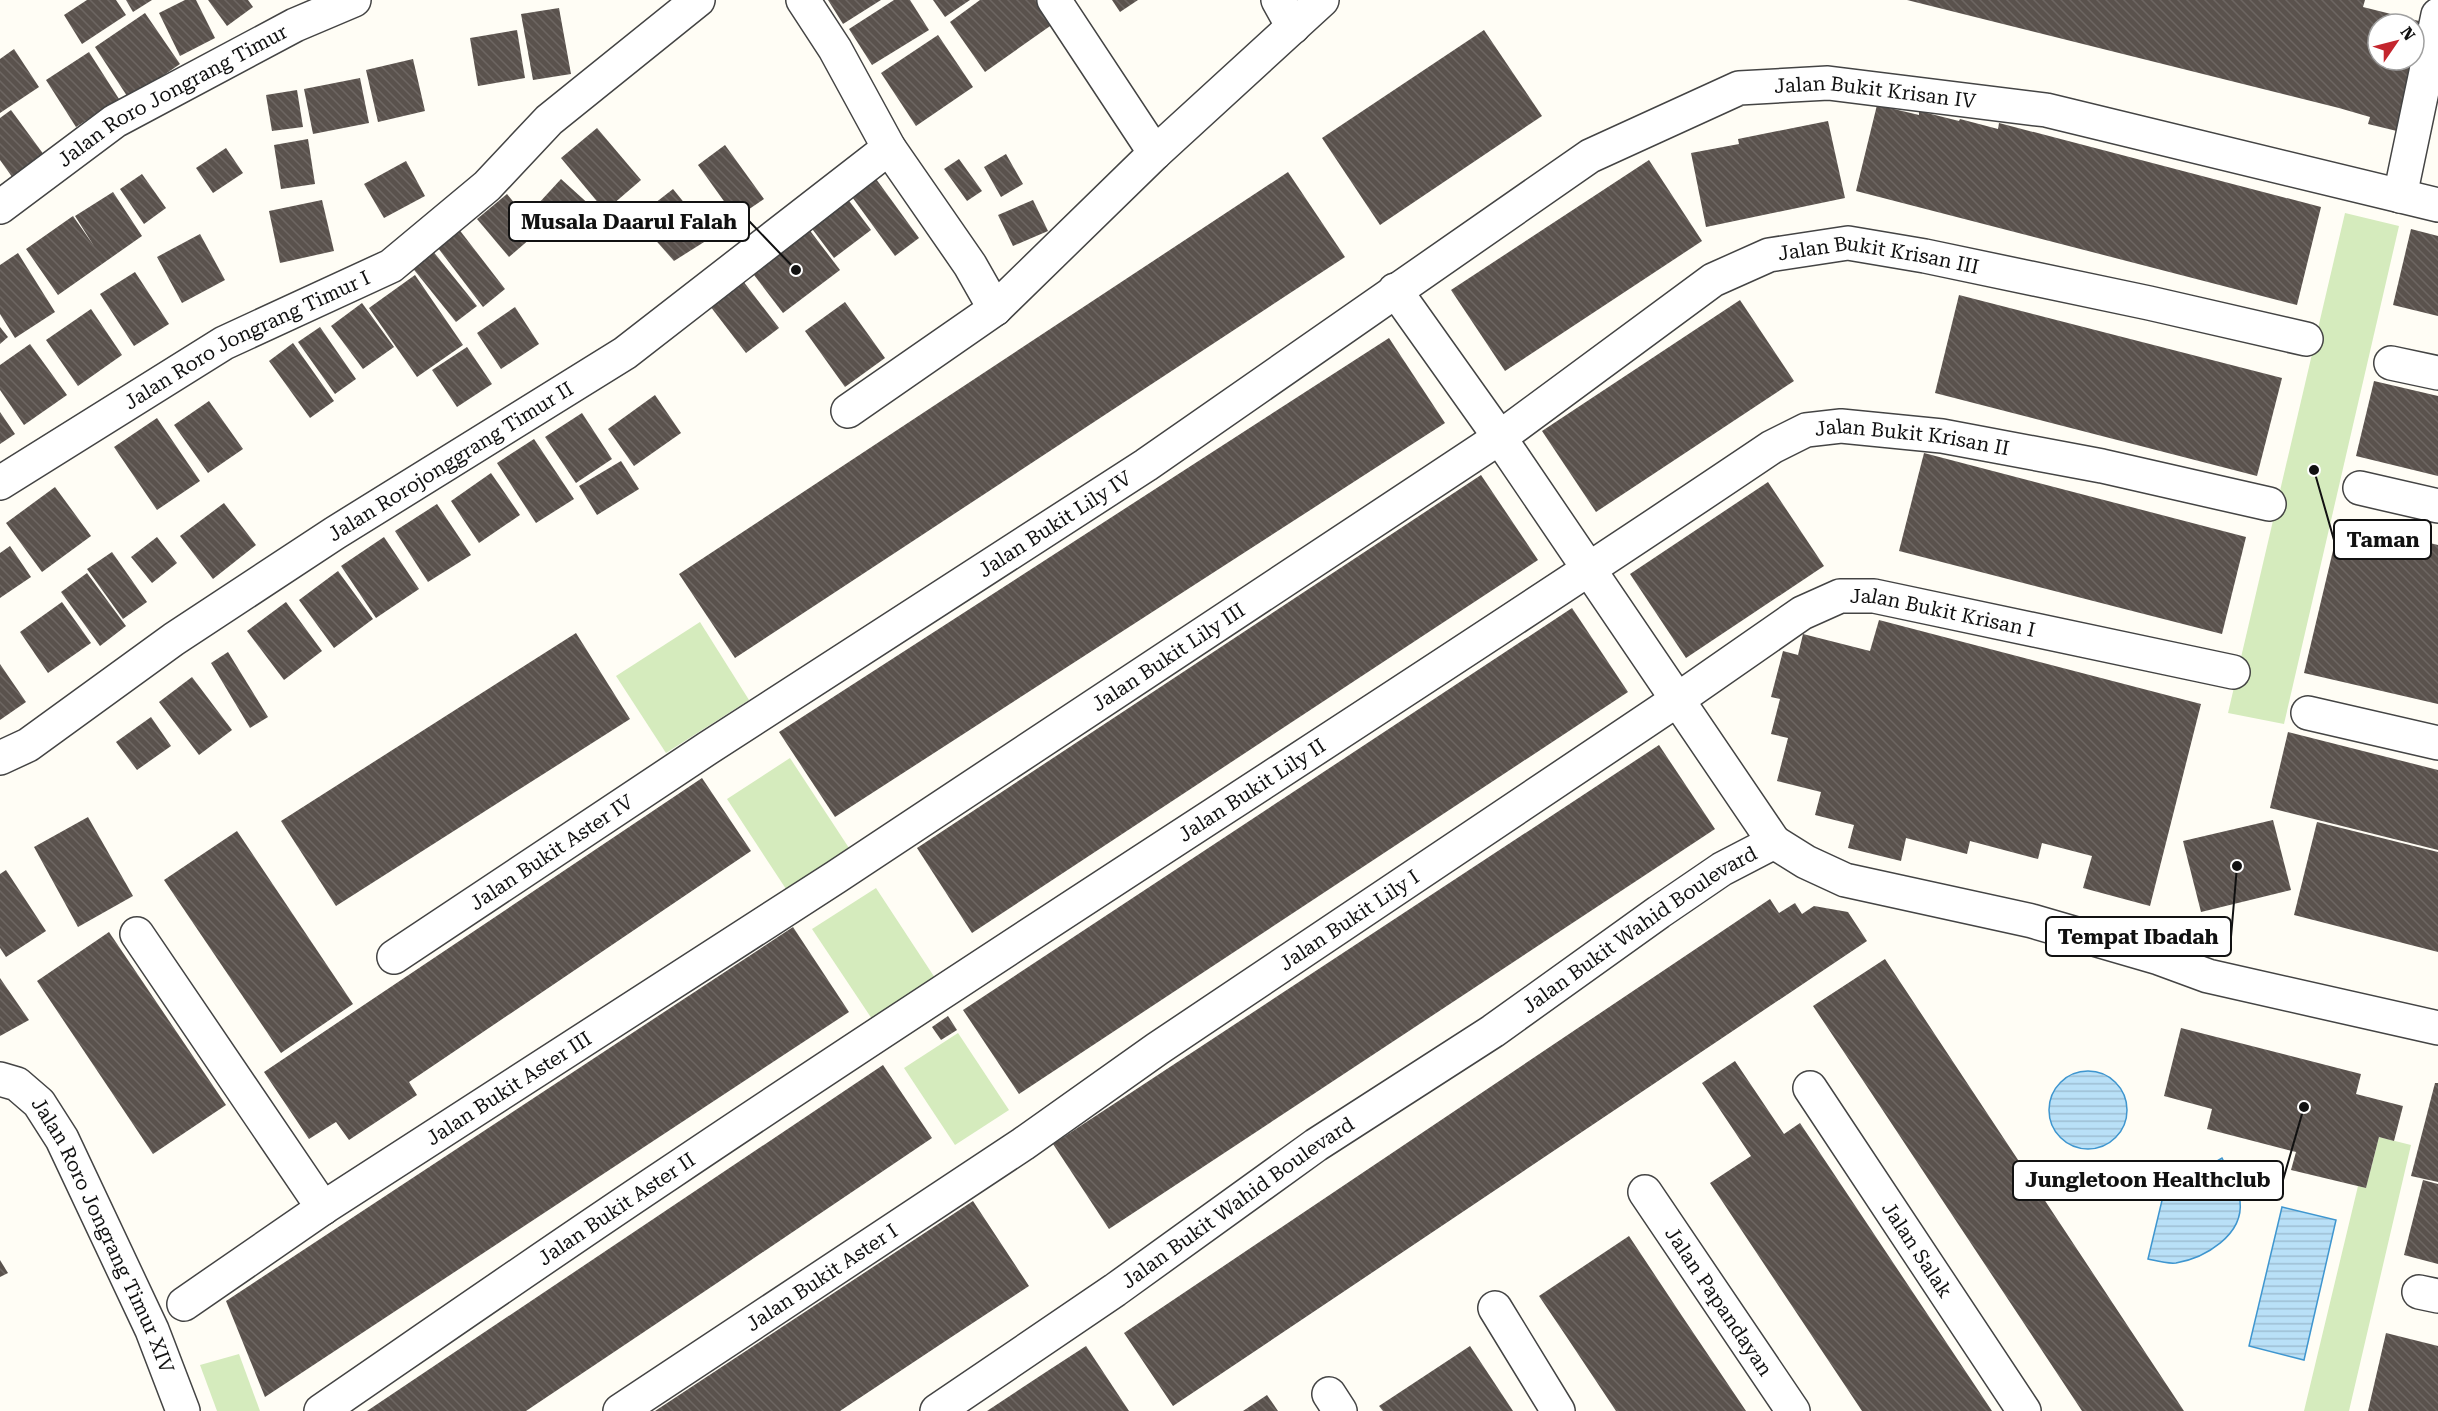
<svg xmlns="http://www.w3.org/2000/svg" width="2438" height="1411" font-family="'Roboto Serif',serif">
  <defs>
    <pattern id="water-rules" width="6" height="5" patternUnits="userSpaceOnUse" patternTransform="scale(1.5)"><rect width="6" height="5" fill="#b9e0f7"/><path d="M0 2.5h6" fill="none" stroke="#9ebfd3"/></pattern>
    <pattern id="building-back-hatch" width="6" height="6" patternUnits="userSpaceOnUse" patternTransform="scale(1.5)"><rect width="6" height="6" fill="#5a524d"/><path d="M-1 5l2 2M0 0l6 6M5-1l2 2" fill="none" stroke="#6d6662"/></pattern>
  </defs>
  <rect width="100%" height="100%" fill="#fffdf5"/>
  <g fill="#d5ebbd">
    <polygon points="2345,213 2399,226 2284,724 2228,713"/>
    <polygon points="700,622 749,700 666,753 616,676"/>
    <polygon points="790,758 849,848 786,889 727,799"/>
    <polygon points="876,888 935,978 872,1019 812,929"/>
    <polygon points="958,1033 1009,1110 955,1145 904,1068"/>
    <polygon points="2379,1137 2411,1145 2349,1411 2304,1411 2358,1186 2366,1188"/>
    <polygon points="239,1354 260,1411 217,1411 200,1365"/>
  </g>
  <g fill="url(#water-rules)" stroke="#3f96cf" stroke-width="1.5">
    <circle cx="2088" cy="1110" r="39"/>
    <path d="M2222 1158C2229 1171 2238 1186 2240 1201 2244 1235 2205 1258 2176 1263 2167 1264 2157 1261 2148 1259L2164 1192Z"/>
    <polygon points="2282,1207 2336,1220 2304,1360 2249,1346"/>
  </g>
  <g fill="url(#building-back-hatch)" fill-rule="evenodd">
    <polygon points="87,0 116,0 126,15 82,44 64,15"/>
    <polygon points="126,0 152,0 133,12"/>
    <polygon points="185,0 196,0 215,38 180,56 159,13"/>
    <polygon points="208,0 248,0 253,7 227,26"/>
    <polygon points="828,0 881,0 843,24"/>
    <polygon points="894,0 910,0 929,30 872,65 849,29"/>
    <polygon points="933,0 970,0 945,17"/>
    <polygon points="980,0 1036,0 1053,24 985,72 950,22"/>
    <polygon points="1112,0 1138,0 1120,12"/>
    <path d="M1907 0H2365L2363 7 2427 23 2401 132 2368 124 2370 117 2339 108ZM2378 24H2414V60H2378Z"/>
    <polygon points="559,8 571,74 533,80 521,14"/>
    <polygon points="145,13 180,64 129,99 95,47"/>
    <polygon points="517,30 525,78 478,86 470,38"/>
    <polygon points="1484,30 1542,116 1380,225 1322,138"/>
    <polygon points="938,35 973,87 916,126 881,73"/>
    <polygon points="14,49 39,87 0,113 0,59"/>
    <polygon points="89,52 119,99 76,127 46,80"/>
    <polygon points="413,59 425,111 378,122 366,70"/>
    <polygon points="360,78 369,123 313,134 304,89"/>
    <polygon points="297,90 303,127 272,131 266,95"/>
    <polygon points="1877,105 1919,115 1919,111 1959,121 1960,119 1998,129 1999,123 2321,207 2297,305 1856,191"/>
    <polygon points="11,110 47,159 15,181 0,160 0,118"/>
    <polygon points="1828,121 1845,198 1706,227 1691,153 1739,144 1738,139"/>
    <polygon points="597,128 641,180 605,211 561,158"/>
    <polygon points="308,139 315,184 281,189 274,145"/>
    <polygon points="725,145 764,199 736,218 698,165"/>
    <polygon points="226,148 243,173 213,193 196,168"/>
    <polygon points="1006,154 1023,184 1001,197 984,167"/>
    <polygon points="959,159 982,191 967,201 944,169"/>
    <polygon points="1649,160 1702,241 1505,371 1451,290"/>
    <polygon points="406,161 425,196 384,218 364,184"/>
    <polygon points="871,172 919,238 895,256 847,190"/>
    <polygon points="1288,172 1345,257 735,658 679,574"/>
    <polygon points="142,174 166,208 144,224 120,189"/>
    <polygon points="561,179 603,217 579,242 538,204"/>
    <polygon points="673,189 712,237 674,261 636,218"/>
    <polygon points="113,192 142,236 58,295 26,249 73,216 94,246 75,216"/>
    <polygon points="507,194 538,232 509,257 477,219"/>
    <polygon points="844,194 871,230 834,258 807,222"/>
    <polygon points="322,200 334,251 280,263 269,211"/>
    <polygon points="1033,200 1048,231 1013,246 998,215"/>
    <polygon points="458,228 505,289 483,307 435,244"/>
    <polygon points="808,228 840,270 783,313 751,271"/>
    <polygon points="2411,229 2438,236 2438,316 2393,305"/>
    <polygon points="200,234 225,280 182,303 157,257"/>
    <polygon points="432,250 477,306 456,322 411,266"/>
    <polygon points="18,253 55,312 15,338 0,314 0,265"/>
    <polygon points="135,272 169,324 134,346 100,294"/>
    <polygon points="415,275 463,345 417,377 369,308"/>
    <polygon points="740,277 779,328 746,353 707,302"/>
    <polygon points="1959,295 2282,378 2257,476 1935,393"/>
    <polygon points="1740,300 1794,381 1596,512 1542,431"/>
    <polygon points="845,302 885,358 845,387 805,331"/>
    <polygon points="362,303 394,347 363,369 331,326"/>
    <polygon points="515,307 539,344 501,369 477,333"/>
    <polygon points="91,309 122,355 78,386 46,340"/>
    <polygon points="0,327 8,337 0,344"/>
    <polygon points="320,327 356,379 335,394 298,342"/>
    <polygon points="1389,338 1445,423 835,817 779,732"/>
    <polygon points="293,343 334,401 310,418 269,361"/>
    <polygon points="30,344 67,395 24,425 0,390 0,365"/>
    <polygon points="467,347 492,384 457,407 432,370"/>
    <polygon points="2374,381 2438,396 2438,476 2356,456"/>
    <polygon points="655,395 681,433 634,466 608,429"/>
    <polygon points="209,401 243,449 208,473 174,425"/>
    <polygon points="0,412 15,434 0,444"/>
    <polygon points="582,413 612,459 576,483 545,437"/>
    <polygon points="157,418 200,481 157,510 114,447"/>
    <polygon points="534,439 574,499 536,523 497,463"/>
    <polygon points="1924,453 2246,537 2222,634 1899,551"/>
    <polygon points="621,461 639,489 597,515 579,486"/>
    <polygon points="491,473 520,515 479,543 451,501"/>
    <polygon points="1481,475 1538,560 972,933 917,848"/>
    <polygon points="1768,482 1824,566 1686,658 1630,574"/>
    <polygon points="55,487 91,536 42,572 6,523"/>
    <polygon points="224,503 256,545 213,579 180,536"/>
    <polygon points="437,504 471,555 428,582 395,531"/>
    <polygon points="2340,521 2438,545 2438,704 2304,673"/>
    <polygon points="157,537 177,563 152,583 131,557"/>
    <polygon points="384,537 419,589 376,618 341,566"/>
    <polygon points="10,546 31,577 0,598 0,553"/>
    <polygon points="112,552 147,602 123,619 87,569"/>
    <polygon points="338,571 373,619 334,648 299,600"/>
    <polygon points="87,573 126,626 100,646 61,592"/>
    <polygon points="62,602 91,643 48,673 20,632"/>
    <polygon points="286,602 322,651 284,680 247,631"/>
    <polygon points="1572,608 1628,692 1019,1094 963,1010"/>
    <polygon points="1879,620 2201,704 2150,906 2083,888 2092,856 2042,843 2038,859 1970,841 1967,854 1906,838 1901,861 1848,848 1854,825 1815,815 1821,792 1777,781 1788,738 1771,734 1780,699 1771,697 1783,651 1798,655 1803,634 1870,651"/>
    <polygon points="576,633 630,719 336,906 281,821"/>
    <polygon points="228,652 268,717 250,728 211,663"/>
    <polygon points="0,664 26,702 0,720"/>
    <polygon points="192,677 232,730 199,755 159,702"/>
    <polygon points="151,717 171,746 137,770 116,742"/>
    <polygon points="2288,732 2438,770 2438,850 2270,808"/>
    <polygon points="1659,745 1715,829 1109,1229 1053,1144"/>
    <polygon points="702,778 751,851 409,1082 417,1095 349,1140 336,1122 309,1139 264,1072"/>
    <polygon points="88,817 133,896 78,927 34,847"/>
    <polygon points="2273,820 2291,890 2201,912 2183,841"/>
    <polygon points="2317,822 2438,852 2438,952 2294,915"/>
    <polygon points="237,831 353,1004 281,1053 164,880"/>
    <polygon points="6,870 46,931 6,957 0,948 0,874"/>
    <polygon points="1770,899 1779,913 1795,903 1802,914 1814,906 1848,912 1867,941 1173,1406 1124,1333"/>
    <polygon points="793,927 849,1012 265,1397 226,1301"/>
    <polygon points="109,932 226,1105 153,1154 37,981"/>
    <polygon points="1885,959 2069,1237 2184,1411 2082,1411 1866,1085 1813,1006"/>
    <polygon points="0,978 29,1020 0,1036"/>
    <polygon points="948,1016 957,1030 941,1040 932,1027"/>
    <polygon points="2181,1028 2361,1074 2356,1094 2403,1106 2394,1141 2379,1137 2366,1188 2291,1170 2296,1152 2207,1129 2212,1109 2164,1096"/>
    <polygon points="1735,1061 1784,1134 1800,1123 1992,1411 1862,1411 1710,1183 1751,1156 1702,1083"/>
    <polygon points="883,1065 932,1138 726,1277 526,1411 367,1411"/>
    <polygon points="2435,1083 2438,1083 2438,1182 2411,1176"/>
    <polygon points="2423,1180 2438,1184 2438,1264 2404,1255"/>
    <polygon points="973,1201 1029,1286 950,1338 840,1411 655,1411"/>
    <polygon points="1629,1236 1682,1316 1746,1411 1616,1411 1566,1336 1539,1296"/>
    <polygon points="0,1260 8,1273 0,1277"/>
    <polygon points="2386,1333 2438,1346 2438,1411 2368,1411"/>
    <polygon points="1086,1346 1129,1411 987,1411 1046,1372"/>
    <polygon points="1470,1346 1513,1411 1383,1411 1379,1406"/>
    <polygon points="1267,1395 1278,1411 1243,1411"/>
  </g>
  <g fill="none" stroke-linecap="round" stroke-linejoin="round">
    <g stroke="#444" stroke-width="36">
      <g id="street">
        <polyline points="803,0 835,49 889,148 970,265 995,309"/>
        <polyline points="1054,0 1155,153"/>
        <polyline points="1278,0 1293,27"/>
        <polyline points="2400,196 2438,15"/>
        <path id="s1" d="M0 207 115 121 295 25 354 0"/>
        <polyline points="1395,290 1491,425 1774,842"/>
        <polyline points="2391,363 2438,373"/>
        <polyline points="848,411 995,309 1155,153 1322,0"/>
        <path id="s2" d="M0 483 224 343 391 266 487 186 549 120 698 0"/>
        <polyline points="2360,488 2438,506"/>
        <polyline points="2308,713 2438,743"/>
        <path id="s3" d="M0 758 28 745 174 639 335 533 625 353 889 148"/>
        <polyline points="137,934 323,1208"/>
        <path id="s4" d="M394 957 708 748 1146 465 1590 156 1739 88 1828 83 2046 110 2438 205"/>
        <path id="s5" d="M0 1079 17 1084 39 1103 62 1139 152 1330 183 1411"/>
        <path id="s6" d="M1810 1088 2024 1411"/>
        <path id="s7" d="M1645 1192 1793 1411"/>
        <polyline points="2419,1292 2438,1296"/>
        <path id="s8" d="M184 1304 323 1208 836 877 1499 438 1713 280 1769 255 1848 243 1925 256 2149 303 2306 339"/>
        <polyline points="1495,1308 1558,1411"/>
        <polyline points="1329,1394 1340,1411"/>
        <path id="s9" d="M321 1411C436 1332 551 1252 668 1174 1033 928 1406 694 1772 447L1806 430 1841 426 1942 436 2102 466 2269 504"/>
        <path id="s10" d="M620 1411 1023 1144 1157 1049 1677 700 1802 613 1840 596H1874L2233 672"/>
        <path id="s11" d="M937 1411 1115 1290 1316 1145 1493 1031 1659 912 1722 869 1774 842 1806 862 1845 880 2032 921 2159 958 2208 976 2438 1028"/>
      </g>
    </g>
    <use href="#street" stroke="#fff" stroke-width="33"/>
  </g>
  <g text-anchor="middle" stroke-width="6" stroke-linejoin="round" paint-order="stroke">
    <g font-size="20" fill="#111" stroke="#fff">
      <text dy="7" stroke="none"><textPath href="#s4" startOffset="1740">Jalan Bukit Krisan IV</textPath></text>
      <text dy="7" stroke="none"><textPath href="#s1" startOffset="206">Jalan Roro Jongrang Timur</textPath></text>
      <text dy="7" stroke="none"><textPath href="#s8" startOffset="2013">Jalan Bukit Krisan III</textPath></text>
      <text dy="7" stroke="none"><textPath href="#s2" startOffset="286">Jalan Roro Jongrang Timur I</textPath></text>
      <text dy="7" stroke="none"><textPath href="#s9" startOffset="1887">Jalan Bukit Krisan II</textPath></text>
      <text dy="7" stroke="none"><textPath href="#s3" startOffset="540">Jalan Rorojonggrang Timur II</textPath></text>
      <text dy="7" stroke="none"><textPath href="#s4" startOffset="790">Jalan Bukit Lily IV</textPath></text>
      <text dy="7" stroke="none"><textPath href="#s10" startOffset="1572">Jalan Bukit Krisan I</textPath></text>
      <text dy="7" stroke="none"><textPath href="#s8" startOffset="1178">Jalan Bukit Lily III</textPath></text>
      <text dy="7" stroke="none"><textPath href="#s9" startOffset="1119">Jalan Bukit Lily II</textPath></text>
      <text dy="7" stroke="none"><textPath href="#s4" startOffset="189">Jalan Bukit Aster IV</textPath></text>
      <text dy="7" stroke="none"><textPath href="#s10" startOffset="879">Jalan Bukit Lily I</textPath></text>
      <text dy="7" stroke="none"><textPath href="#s11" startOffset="852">Jalan Bukit Wahid Boulevard</textPath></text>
      <text dy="7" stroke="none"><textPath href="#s8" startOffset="390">Jalan Bukit Aster III</textPath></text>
      <text dy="7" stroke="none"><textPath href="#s11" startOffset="366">Jalan Bukit Wahid Boulevard</textPath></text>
      <text dy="7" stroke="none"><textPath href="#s9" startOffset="358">Jalan Bukit Aster II</textPath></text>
      <text dy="7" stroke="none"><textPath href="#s5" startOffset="194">Jalan Roro Jongrang Timur XIV</textPath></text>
      <text dy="7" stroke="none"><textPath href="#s6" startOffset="194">Jalan Salak</textPath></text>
      <text dy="7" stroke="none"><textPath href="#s10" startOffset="242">Jalan Bukit Aster I</textPath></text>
      <text dy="7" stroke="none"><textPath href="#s7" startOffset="132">Jalan Papandayan</textPath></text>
    </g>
  </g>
  <path fill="none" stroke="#111" stroke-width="2" d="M796 270L749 221M2314 470L2334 540M2237 866L2231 937M2304 1107L2283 1180"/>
  <g fill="#111" stroke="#fff" stroke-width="2">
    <circle cx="796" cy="270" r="6"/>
    <circle cx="2314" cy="470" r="6"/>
    <circle cx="2237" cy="866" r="6"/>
    <circle cx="2304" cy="1107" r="6"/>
  </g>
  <g fill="#fff" stroke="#111" stroke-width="2">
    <rect x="509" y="202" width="240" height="39" rx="6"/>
    <rect x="2334" y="520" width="97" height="39" rx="6"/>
    <rect x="2046" y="917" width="185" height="39" rx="6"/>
    <rect x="2013" y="1161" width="270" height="39" rx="6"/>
  </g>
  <g font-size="21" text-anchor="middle" font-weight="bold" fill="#111">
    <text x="629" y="229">Musala Daarul Falah</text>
    <text x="2383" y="547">Taman</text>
    <text x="2138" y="944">Tempat Ibadah</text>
    <text x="2148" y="1187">Jungletoon Healthclub</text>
  </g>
  <g transform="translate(2396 42) rotate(55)"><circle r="28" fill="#ffffff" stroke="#a0a0a0" stroke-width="1.5"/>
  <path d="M0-4.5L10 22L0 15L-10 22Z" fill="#c4262e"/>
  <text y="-9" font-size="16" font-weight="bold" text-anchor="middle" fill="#111111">N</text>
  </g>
</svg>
